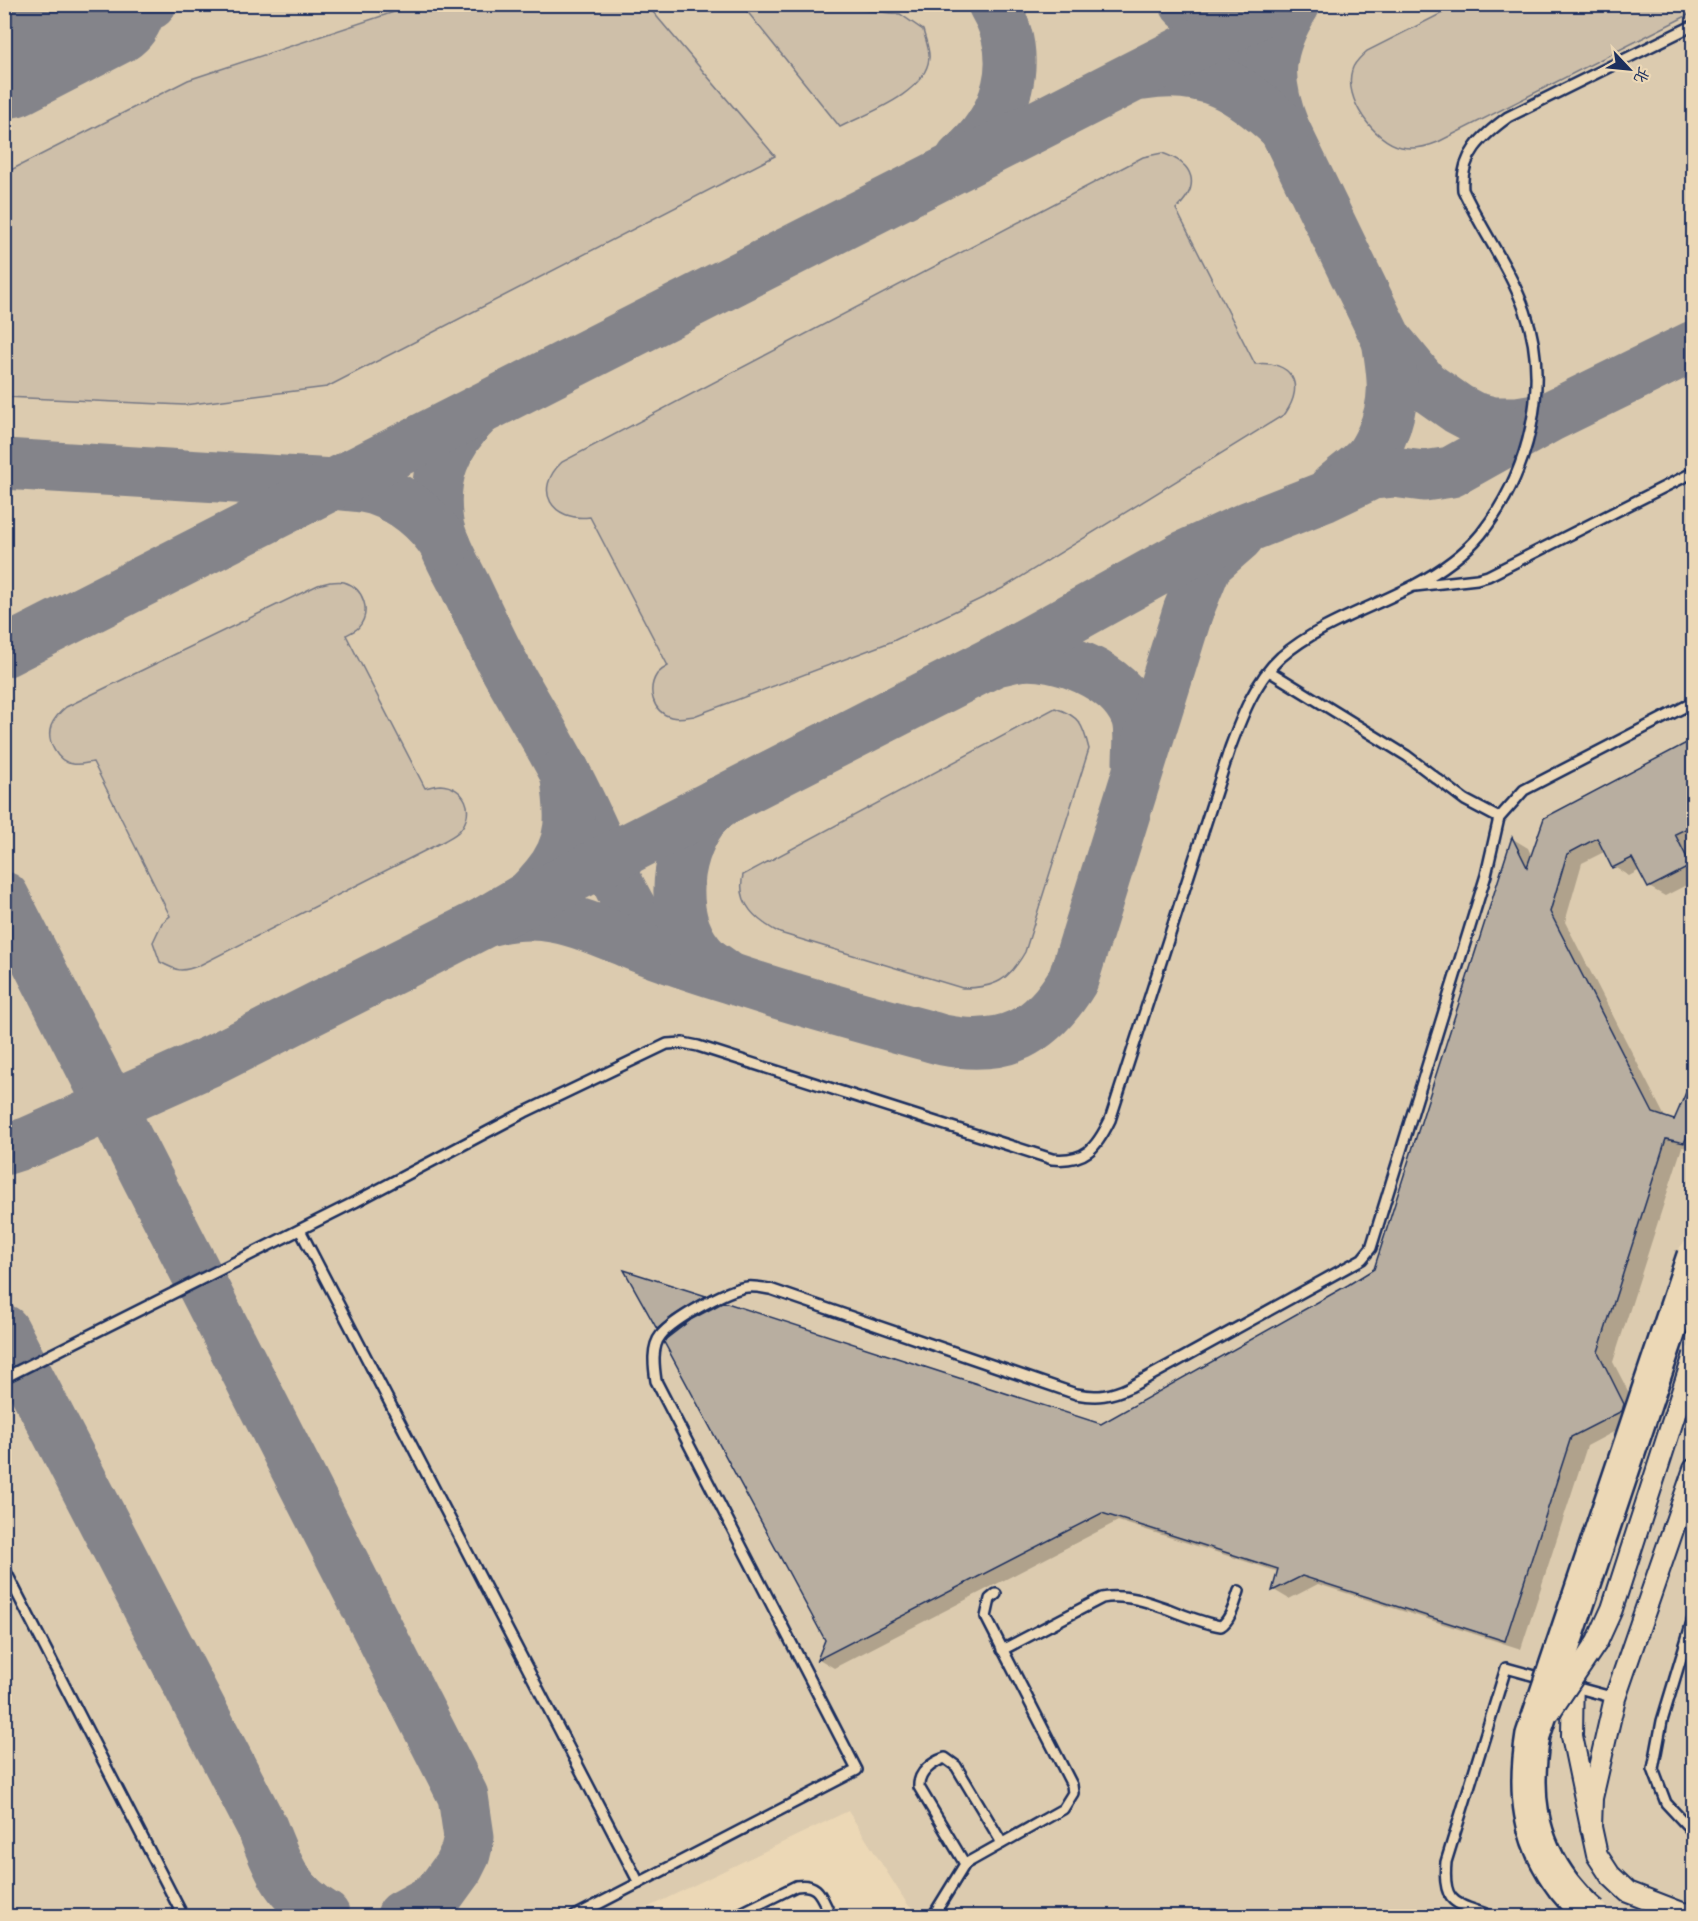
<svg xmlns="http://www.w3.org/2000/svg" width="1698" height="1921" font-family="'Architects Daughter','LXGW WenKai TC',sans-serif">
  <rect width="100%" height="100%" fill="#ecd8b6"/>
  <filter id="ink" filterUnits="userSpaceOnUse"><feTurbulence type="fractalNoise" baseFrequency=".0167" numOctaves="2"/><feDisplacementMap in="SourceGraphic" scale="12" xChannelSelector="R" yChannelSelector="G"/><feConvolveMatrix kernelMatrix="1 2 1 2 8 2 1 2 1" color-interpolation-filters="sRGB"/></filter>
  <g filter="url(#ink)">
    <polygon fill="#dccbaf" points="5,5 1693,5 1693,1916 931,1916 908,1905 848,1811 630,1916 5,1916"/>
    <g fill="#cebfa9" stroke="#747784" stroke-width="1.5">
      <path d="M1460 4H1693L1694 12 1438 142C1426 147 1414 150 1401 147 1374 141 1343 98 1352 70 1354 62 1361 57 1367 51Z"/>
      <polygon points="452,5 647,5 775,156 327,387 184,405 5,397 5,173 188,80 406,8"/>
      <path d="M742 5H814L900 14 923 30C925 38 930 50 929 58 926 93 868 113 840 127Z"/>
      <path d="M1162 153C1195 164 1201 186 1176 209L1255 364C1291 360 1306 384 1285 414L1003 588 893 641 694 716C687 717 678 719 671 717 652 712 647 689 657 674 660 671 664 668 668 666L590 517C552 522 532 490 562 462L1143 157Z"/>
      <path d="M330 582C334 582 340 581 344 582 364 588 372 612 358 628 355 631 350 633 346 635L425 788C430 787 435 785 440 785 465 786 476 811 460 830 456 835 449 838 444 841L200 965C181 973 177 971 160 962L153 942 162 923 170 916 93 762C86 763 80 765 73 764 57 762 46 741 51 726 54 718 60 712 66 707L318 585Z"/>
      <path d="M1055 708C1080 716 1083 725 1089 749L1025 952C1009 980 996 988 962 988L780 933C757 921 736 904 743 875Z"/>
    </g>
    <polygon fill="#0003" points="1694,742 1694,841 1690,843 1694,851 1694,881 1665,896 1649,887 1640,870 1629,876 1614,867 1606,851 1582,863 1565,922 1666,1119 1675,1122 1694,1080 1694,1149 1682,1147 1613,1362 1640,1414 1638,1419 1587,1446 1521,1649 1318,1584 1289,1599 1274,1590 1279,1572 1118,1521 834,1668 819,1659 827,1640 673,1336 658,1328 627,1272 705,1297 720,1306 1101,1426 1375,1270 1513,839 1528,848 1532,857"/>
    <g fill="none" stroke-linecap="round" stroke-linejoin="round">
      <g stroke="#84848a" stroke-width="51">
        <polyline points="1185,4 1218,34 1238,57"/>
        <path d="M1295 4C1267 49 1265 79 1284 128L1387 340 1424 385 1458 409 1473 417 1493 422H1518L1547 417"/>
        <polyline points="4,58 151,4"/>
        <path d="M1143 75C1205 65 1240 87 1284 128"/>
        <path d="M961 159C1007 120 1027 59 993 4"/>
        <path d="M477 412C445 443 431 478 438 523 442 546 457 569 467 590 478 613 489 637 501 660 521 697 544 733 564 771 593 823 615 889 649 937 656 946 665 951 674 956"/>
        <path d="M4 464 334 484C348 486 364 486 376 490 405 500 429 520 445 545"/>
        <path d="M1334 488C1344 479 1356 471 1366 461 1373 454 1377 445 1381 437 1397 401 1393 377 1387 340"/>
        <polyline points="4,652 1276,4"/>
        <path d="M1000 660C1006 659 1012 657 1018 656 1058 651 1120 676 1136 716 1141 731 1138 748 1138 763"/>
        <path d="M565 772C571 812 575 844 546 877 540 884 534 892 527 897 514 905 500 913 487 921 543 906 575 921 627 942 660 956 695 967 730 978 800 1002 872 1020 943 1040 1005 1052 1041 1033 1073 980L1188 611 1207 564 1239 536"/>
        <path d="M717 803 719 802C714 807 707 812 702 819 673 859 668 924 706 961 712 966 719 970 725 975"/>
        <polyline points="4,897 463,1796 469,1837 465,1854 458,1868 437,1897 402,1916"/>
        <polyline points="4,1150 29,1142 215,1059 411,960 993,662 1182,557 1250,526 1324,497 1372,474 1393,472 1424,476 1451,472 1551,416 1694,346"/>
        <path d="M4 1330 262 1827C278 1867 286 1893 325 1916"/>
      </g>
      <polyline stroke="#84848a" stroke-width="129" points="4,54 101,4"/>
    </g>
    <g fill="#b8aea0" stroke="#1b2f5e" stroke-width="1.5">
      <polygon points="1694,739 1694,825 1675,834 1691,866 1648,888 1632,858 1612,868 1597,838 1567,854 1550,912 1653,1113 1674,1120 1694,1074 1694,1121 1684,1143 1666,1139 1598,1352 1624,1404 1622,1411 1571,1437 1505,1641 1302,1576 1272,1591 1278,1569 1102,1513 817,1660 825,1640 664,1342 666,1339 692,1319 724,1302 1101,1424 1348,1285 1374,1269 1512,837 1527,867 1544,818"/>
      <polygon points="624,1270 706,1296 673,1316 657,1329"/>
    </g>
    <g fill="none" stroke-linecap="round" stroke-linejoin="round">
      <g stroke="#1b2f5e" stroke-width="14">
        <g id="lane">
          <polyline points="1415,586 1477,579 1488,576 1694,472"/>
          <polyline points="1269,671 1407,756 1465,800 1499,818"/>
          <polyline points="300,1230 639,1883"/>
          <path d="M4 1378 355 1202 525 1112 667 1044 683 1043 698 1046 1052 1159C1085 1162 1096 1149 1110 1120L1230 748C1242 716 1255 681 1281 657 1319 624 1369 609 1413 586 1437 573 1463 556 1481 534 1529 473 1551 386 1525 311 1510 268 1482 231 1463 190 1460 155 1482 136 1508 117L1694 25"/>
          <polyline points="4,1568 183,1916"/>
          <polyline points="1694,1615 1662,1721 1653,1769 1666,1803 1694,1833"/>
          <path d="M1002 1650 1102 1598C1140 1590 1183 1620 1221 1626 1231 1620 1235 1602 1239 1591"/>
          <polyline points="1571,1686 1615,1698"/>
          <path d="M965 1864 919 1787C918 1772 933 1762 945 1758L956 1766 1002 1843"/>
          <path d="M575 1916 857 1770 656 1381C654 1367 651 1347 661 1335 673 1320 727 1289 747 1287 754 1286 763 1288 770 1289L1076 1394C1097 1398 1111 1396 1130 1387L1362 1259 1371 1248 1486 875 1499 818 1524 790 1694 702"/>
          <path d="M735 1916 796 1886C820 1882 821 1898 831 1916"/>
          <polyline points="933,1916 965,1864 1063,1809 1073,1793 1072,1785 986,1617 990,1599 996,1594"/>
          <path d="M1491 1916C1456 1903 1442 1905 1446 1862L1506 1668 1546 1679"/>
        </g>
      </g>
      <g stroke="#1b2f5e" stroke-width="24">
        <g id="street">
          <polyline points="1694,1469 1615,1698 1592,1798 1591,1827 1597,1855 1610,1875 1628,1892 1682,1913 1694,1914"/>
          <polyline points="1573,1669 1572,1736 1591,1827"/>
        </g>
      </g>
      <use href="#lane" stroke="#ecd8b6" stroke-width="9"/>
      <use href="#street" stroke="#ecd8b6" stroke-width="20"/>
      <g stroke="#1b2f5e" stroke-width="24" stroke-linecap="butt">
        <polyline id="street-bridge" points="1550,1712 1597,1642 1612,1609 1694,1355"/>
      </g>
      <g stroke="#1b2f5e" stroke-width="38" stroke-linecap="butt">
        <path id="highway-bridge" d="M1593 1916C1582 1908 1573 1897 1564 1886 1528 1839 1524 1791 1533 1735L1694 1256"/>
      </g>
      <use href="#street-bridge" stroke="#ecd8b6" stroke-width="20"/>
      <use href="#highway-bridge" stroke="#ecd8b6" stroke-width="33"/>
    </g>
  </g>
  <rect width="1698" height="1921" fill="none" stroke="#ecd8b6" stroke-width="24"/>
  <rect x="12" y="12" width="1674" height="1897" fill="none" stroke="#1b2f5e" stroke-width="2" filter="url(#ink)"/>
  <g transform="translate(1629 69) rotate(116)" stroke="#ecd8b6" stroke-width="4.5" paint-order="stroke">
  <path d="M0-4.5L10 22L0 15L-10 22Z" fill="#1b2f5e"/>
  <text y="-9" font-size="16" font-weight="bold" text-anchor="middle" fill="#1b2f5e">北</text>
  </g>
</svg>
